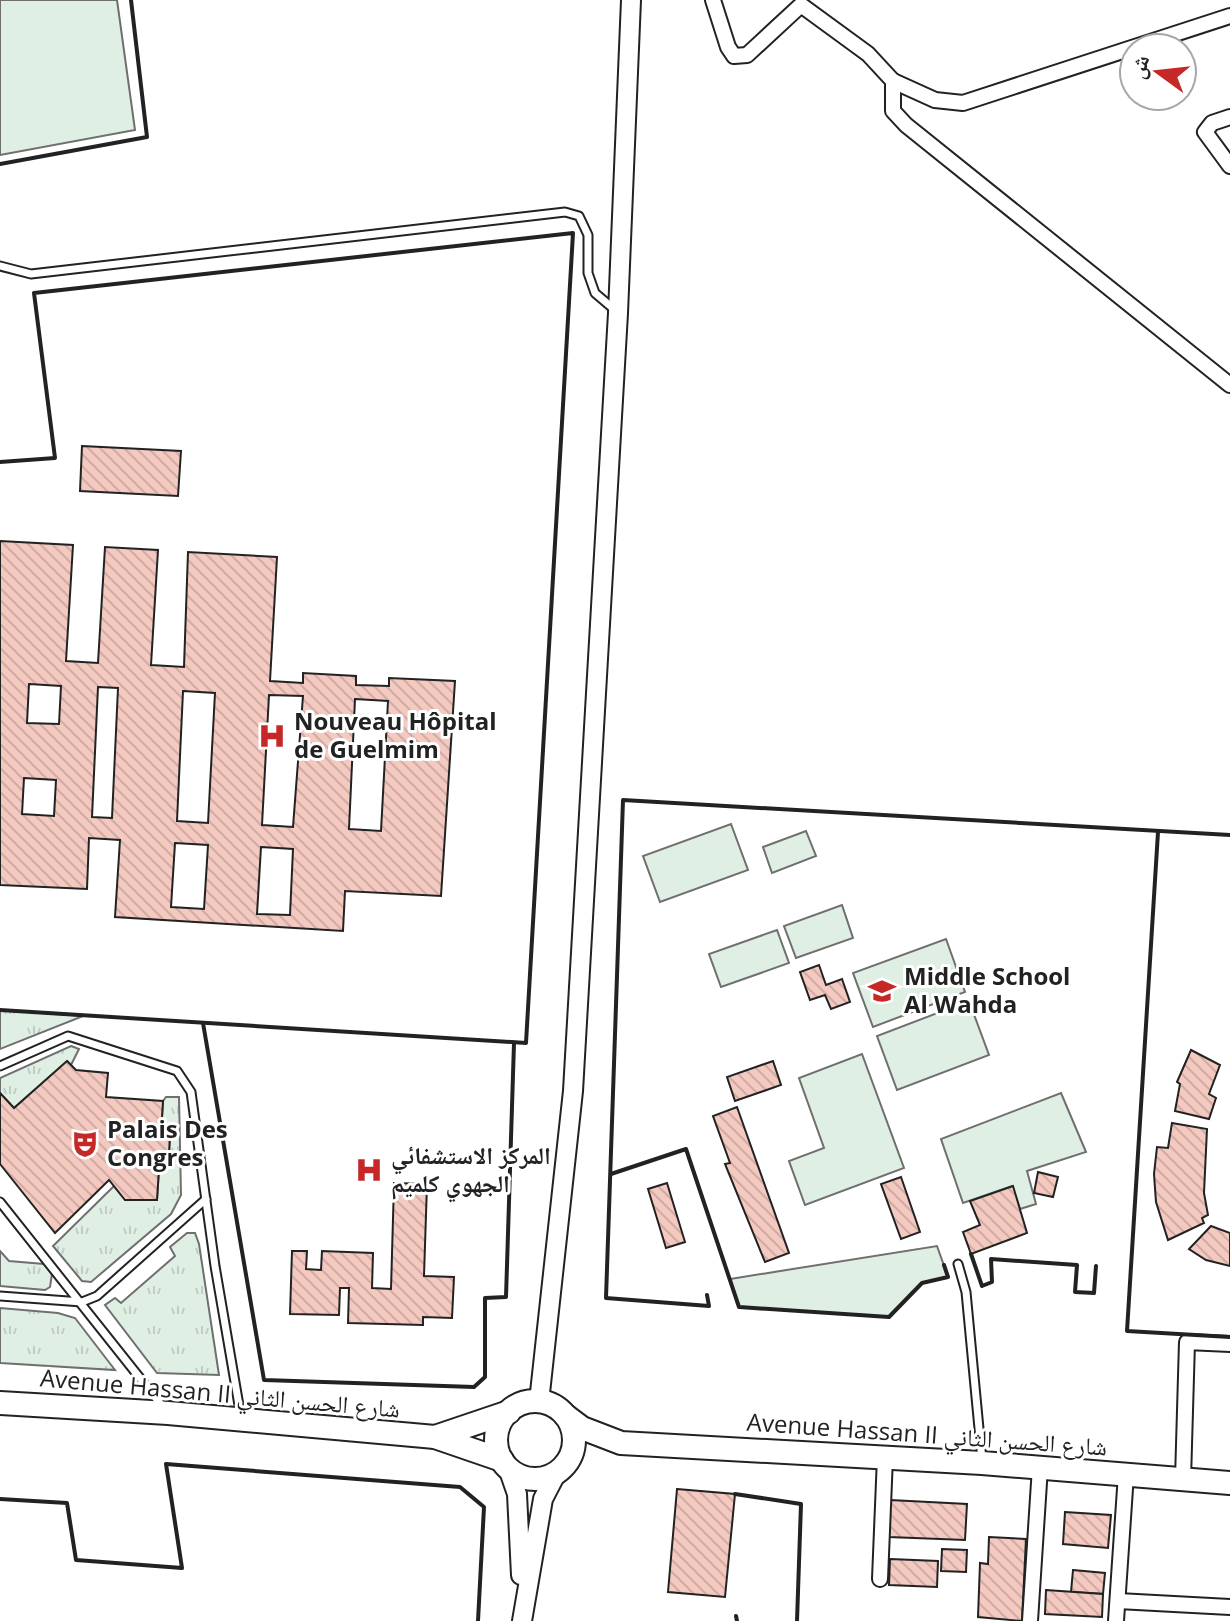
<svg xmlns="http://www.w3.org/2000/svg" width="1230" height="1621" font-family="'Open Sans','Noto Naskh Arabic',sans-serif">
  <defs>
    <pattern id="grass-tufts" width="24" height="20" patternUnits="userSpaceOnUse" patternTransform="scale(2)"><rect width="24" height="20" fill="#e0efe3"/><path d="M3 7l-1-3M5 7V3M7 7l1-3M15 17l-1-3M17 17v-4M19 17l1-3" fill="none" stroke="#c0cdc2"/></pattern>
    <pattern id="building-back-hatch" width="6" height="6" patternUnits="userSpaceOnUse" patternTransform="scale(2)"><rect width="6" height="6" fill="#f3c9c0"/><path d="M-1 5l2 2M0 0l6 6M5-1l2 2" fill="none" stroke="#d0aca5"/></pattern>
  </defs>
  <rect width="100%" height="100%" fill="#fff"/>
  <g fill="url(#grass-tufts)" stroke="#6f6f6f" stroke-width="2">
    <polygon points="0,1010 83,1016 0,1049"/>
    <polygon points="71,1046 79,1049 71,1065 67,1061 14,1108 0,1093 0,1078"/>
    <polygon points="166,1097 179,1097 181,1195 171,1214 91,1282 82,1281 53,1246 114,1186 125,1199 157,1200 160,1153 169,1153 170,1135 161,1134 163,1101"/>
    <polygon points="187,1233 195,1233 199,1244 219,1375 157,1373 105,1305 115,1298 121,1303 175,1256 170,1247"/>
    <polygon points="0,1251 9,1261 44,1264 52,1274 50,1287 45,1290 0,1286"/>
    <polygon points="0,1308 58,1313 75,1318 115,1370 0,1363"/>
  </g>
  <g fill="#e0efe3" stroke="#6f6f6f" stroke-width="2">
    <polygon points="0,0 117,0 135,130 0,155"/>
    <polygon points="731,824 748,870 660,902 643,856"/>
    <polygon points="806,831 816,856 772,873 763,847"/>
    <polygon points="842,905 853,938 796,958 784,926"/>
    <polygon points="777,930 789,963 721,987 709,954"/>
    <polygon points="946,939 965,992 873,1027 853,973"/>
    <polygon points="969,1001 989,1055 897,1090 877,1036"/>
    <polygon points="862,1054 904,1168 805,1205 789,1161 824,1148 799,1078"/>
    <polygon points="1061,1093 1086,1152 1027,1171 1036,1204 1020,1209 1012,1186 963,1203 941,1139"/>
    <polygon points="937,1246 948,1277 922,1283 889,1317 739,1307 730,1279"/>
  </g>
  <g fill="url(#building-back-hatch)" stroke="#222" stroke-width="2" fill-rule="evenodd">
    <polygon points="82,446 181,451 178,496 80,491"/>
    <path d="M0 541 73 545 66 661 98 663 105 547 158 550 151 665 184 667 188 552 277 557 270 681 303 683V673L356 676V685L389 686V678L455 681 441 896 345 891 343 931 115 917 120 840 89 838 87 889 0 885ZM29 684 61 686 59 724 27 723ZM98 687 118 688 112 818 92 817ZM183 691 215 693 208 823 177 821ZM269 695 303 696 293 827 262 825ZM355 699 388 701 381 831 349 829ZM24 778 56 780 54 816 22 814ZM175 843 208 845 204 909 171 907ZM261 847 293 849 290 915 257 914Z"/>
    <polygon points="819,965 826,985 842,979 850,1002 831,1009 825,995 810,1000 800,972"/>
    <polygon points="1191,1050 1220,1065 1209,1094 1216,1098 1209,1119 1175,1111 1180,1084 1177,1082"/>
    <polygon points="67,1061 76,1070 108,1073 106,1097 163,1101 161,1134 170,1134 169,1154 160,1153 157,1200 125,1200 109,1180 55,1233 0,1164 0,1093 14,1108"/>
    <polygon points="773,1061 781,1085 735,1101 727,1077"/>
    <polygon points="737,1107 789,1253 765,1262 725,1164 730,1163 713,1116"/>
    <polygon points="1172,1123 1207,1129 1204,1193 1208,1215 1202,1218 1204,1223 1168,1240 1156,1202 1154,1174 1157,1147 1168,1148"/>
    <polygon points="1038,1172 1058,1177 1053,1197 1034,1193"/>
    <polygon points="901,1177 920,1232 901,1239 881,1184"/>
    <polygon points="394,1183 427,1184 424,1276 454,1277 452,1318 423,1317 423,1325 348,1323 349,1288 340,1288 339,1315 290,1314 292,1251 307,1251 306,1269 321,1270 322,1251 373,1253 372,1288 391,1289"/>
    <polygon points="667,1183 685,1242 666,1248 648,1189"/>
    <polygon points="1013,1186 1027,1233 971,1254 963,1232 980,1225 970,1201"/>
    <polygon points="1211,1226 1230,1233 1230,1266 1206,1260 1189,1249"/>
    <polygon points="677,1489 735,1494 725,1597 668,1592"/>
    <polygon points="890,1500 967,1504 965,1540 889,1537"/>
    <polygon points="1065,1512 1111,1515 1108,1548 1063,1544"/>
    <polygon points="989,1537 1026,1539 1022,1621 978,1617 980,1563 988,1564"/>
    <polygon points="942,1549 967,1550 966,1572 941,1571"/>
    <polygon points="890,1559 938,1561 937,1587 889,1585"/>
    <polygon points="1073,1570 1105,1573 1103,1594 1071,1592"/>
    <polygon points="1046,1590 1103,1594 1102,1617 1045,1614"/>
  </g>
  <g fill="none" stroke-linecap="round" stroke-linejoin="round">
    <g stroke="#222" stroke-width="11">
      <g id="service">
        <polyline points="0,266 31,274 565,212 579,216 588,235 588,273 595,293 615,310"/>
        <polyline points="0,1066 68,1036 177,1071 191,1092 215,1266 241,1417"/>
        <polyline points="0,1202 163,1407"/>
        <polyline points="958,1264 966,1292 982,1460"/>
        <polyline points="0,1296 82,1302 97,1296 206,1199"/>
      </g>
    </g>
    <g stroke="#222" stroke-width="18">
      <g id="minor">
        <polyline points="713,0 728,47 734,56 747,55 801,5 868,54 893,81 893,111 906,125 1230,385"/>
        <polyline points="893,81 935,100 963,103 1230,16"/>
        <polyline points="1230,117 1212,123 1205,132 1230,166"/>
        <polyline points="1183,1479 1187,1342 1230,1344"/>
        <polyline points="880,1579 885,1457"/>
        <polyline points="1118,1601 1230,1607"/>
        <polyline points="1030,1621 1040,1467"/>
        <polyline points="1116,1621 1126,1474"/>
      </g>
    </g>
    <g stroke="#222" stroke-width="22">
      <g id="tertiary">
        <polyline points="539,1402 573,1091 618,313 631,0"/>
        <polyline points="508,1468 517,1494 521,1575"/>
        <polyline points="522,1621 543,1499 557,1472"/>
      </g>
    </g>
    <g stroke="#222" stroke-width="26">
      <g id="primary">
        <circle cx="535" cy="1440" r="39"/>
        <polyline points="0,1403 168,1413 435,1437 502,1460"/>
        <polyline points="566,1416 582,1428 621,1443 982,1463 1230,1483"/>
        <polyline points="435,1437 509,1412"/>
      </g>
    </g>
    <use href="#service" stroke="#fff" stroke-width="7"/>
    <use href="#minor" stroke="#fff" stroke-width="14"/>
    <use href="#tertiary" stroke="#fff" stroke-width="18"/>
    <use href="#primary" stroke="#fff" stroke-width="22"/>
    <g stroke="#222" stroke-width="4">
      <polyline points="0,164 147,137 131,0"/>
      <polyline points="0,462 55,458 34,293 573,233 526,1043 0,1010"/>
      <polyline points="1158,832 1127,1331 1230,1337"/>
      <polyline points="203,1023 264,1380 474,1387 485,1377 485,1298 506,1297 514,1043"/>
      <polyline points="611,1174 686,1149 739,1307 889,1317 922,1283 948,1277 944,1265"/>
      <polyline points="971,1254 982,1286 992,1282 991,1259 1077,1265 1075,1292 1094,1293 1096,1266"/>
      <polyline points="707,1295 709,1306 606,1298 623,800 1230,835"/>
      <polyline points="735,1494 801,1504 797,1621"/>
      <polyline points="0,1499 67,1503 76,1560 182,1568 166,1464 460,1487 484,1507 478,1621"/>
      <polyline points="736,1616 737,1621"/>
    </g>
  </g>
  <defs>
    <g id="hospital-bare" transform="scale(2.16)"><path d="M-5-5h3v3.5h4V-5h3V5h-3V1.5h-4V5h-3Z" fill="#c62828" stroke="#fff" stroke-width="2.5" paint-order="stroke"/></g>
    <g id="university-bare" transform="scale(2.16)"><path d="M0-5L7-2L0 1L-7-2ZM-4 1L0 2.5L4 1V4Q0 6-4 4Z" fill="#c62828" stroke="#fff" stroke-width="2.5" paint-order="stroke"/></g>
    <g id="theatre-bare" transform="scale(2.16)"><path d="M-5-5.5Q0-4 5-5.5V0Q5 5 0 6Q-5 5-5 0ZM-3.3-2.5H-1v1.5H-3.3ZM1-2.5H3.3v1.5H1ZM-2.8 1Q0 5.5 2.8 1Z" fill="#c62828" stroke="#fff" stroke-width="2.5" paint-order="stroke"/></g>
  </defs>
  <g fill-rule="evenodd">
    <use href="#hospital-bare" x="272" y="736"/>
    <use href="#university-bare" x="882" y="991"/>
    <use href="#theatre-bare" x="85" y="1144"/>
    <use href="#hospital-bare" x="369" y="1170"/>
  </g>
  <g text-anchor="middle" stroke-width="6" stroke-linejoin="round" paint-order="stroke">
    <g font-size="24" font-weight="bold" fill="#222" stroke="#fff" text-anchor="start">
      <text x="294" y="730">Nouveau Hôpital<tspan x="294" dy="28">de Guelmim</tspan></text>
      <text x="904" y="985">Middle School<tspan x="904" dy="28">Al Wahda</tspan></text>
      <text x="107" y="1138">Palais Des<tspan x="107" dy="28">Congres</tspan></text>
      <text x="391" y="1164">المركز الاستشفائي<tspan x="391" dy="28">الجهوي كلميم</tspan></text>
    </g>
    <g font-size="24" fill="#222" stroke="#fff">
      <text transform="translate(220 1394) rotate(5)" y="8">Avenue Hassan II شارع الحسن الثاني</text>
      <text transform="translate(927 1435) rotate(4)" y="8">Avenue Hassan II شارع الحسن الثاني</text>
    </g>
  </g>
  <g transform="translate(1158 72) rotate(285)"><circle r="38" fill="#ffffff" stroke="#a7a7a7" stroke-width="2"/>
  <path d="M0-6L14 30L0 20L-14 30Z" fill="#c62828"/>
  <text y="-12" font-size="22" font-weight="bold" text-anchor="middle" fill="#222222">ش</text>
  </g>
</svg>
